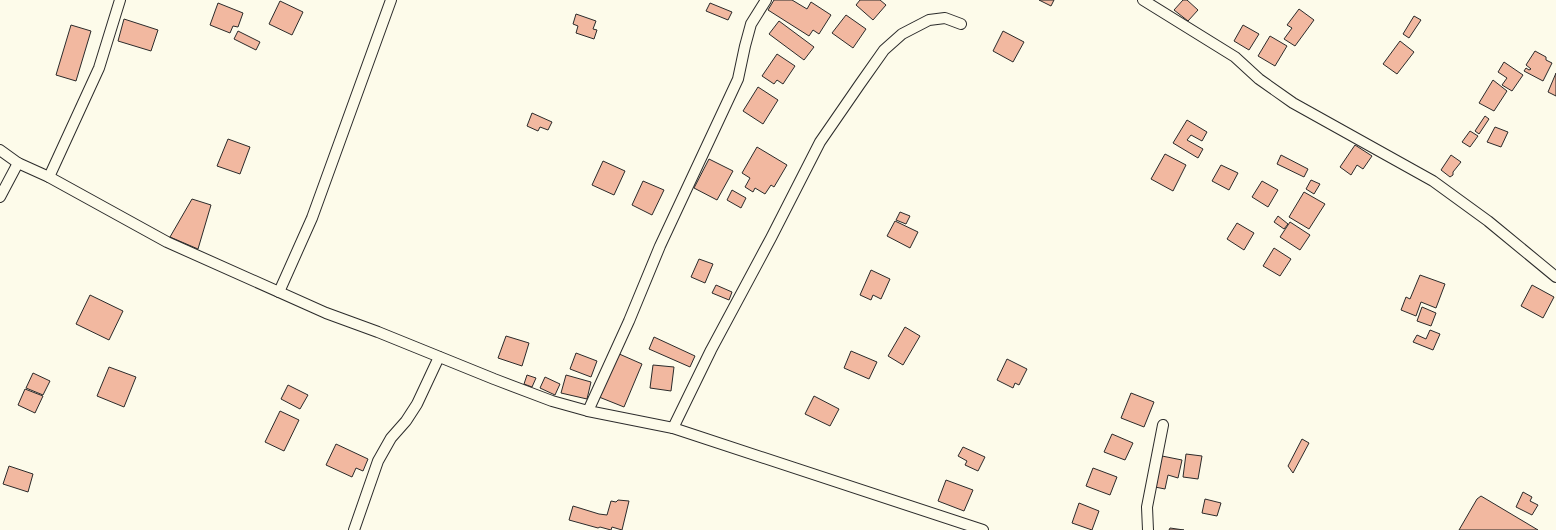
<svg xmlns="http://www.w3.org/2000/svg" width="1556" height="530" font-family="'Open Sans',sans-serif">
  <rect width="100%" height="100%" fill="#fdfbea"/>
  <g fill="#f2b8a0" stroke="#2b2b2b">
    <polygon points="774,0 792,0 807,9 811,2 831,15 819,34 813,30 809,36 768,10"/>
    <polygon points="860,0 880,0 886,5 873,20 856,5"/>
    <polygon points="1039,0 1054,0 1051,6"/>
    <polygon points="1183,0 1187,0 1198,10 1188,21 1174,10"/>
    <polygon points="280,1 303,12 292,35 269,24"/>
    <polygon points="218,3 243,13 238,27 233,26 230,33 210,25"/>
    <polygon points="710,3 732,12 728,20 706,11"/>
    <polygon points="1299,9 1314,20 1295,46 1284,39 1292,28 1287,25"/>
    <polygon points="576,14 596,21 593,29 597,30 594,39 576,33 578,26 573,24"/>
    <polygon points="846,15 866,29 853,48 832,33"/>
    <polygon points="1414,16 1421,20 1409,38 1403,34"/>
    <polygon points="124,19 158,30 151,51 118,41"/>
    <polygon points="779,21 814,47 804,60 769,34"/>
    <polygon points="71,25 91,31 76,81 56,75"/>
    <polygon points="1243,25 1259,34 1249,50 1234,41"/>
    <polygon points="238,31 260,42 256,50 234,39"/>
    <polygon points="1003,31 1024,42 1013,62 993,51"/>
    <polygon points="1270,36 1287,46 1275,66 1258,56"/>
    <polygon points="1400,41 1414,52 1397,74 1383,64"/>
    <polygon points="1535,51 1546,57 1546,60 1552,63 1543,81 1524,71 1526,68 1529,70 1531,69 1526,65"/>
    <polygon points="777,54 795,66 783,84 777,80 774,84 762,76"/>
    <polygon points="1504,62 1523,75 1512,91 1502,85 1507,78 1498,72"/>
    <polygon points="1556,73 1556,96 1548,92"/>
    <polygon points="1493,80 1507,91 1494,111 1479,103"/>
    <polygon points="758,87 778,100 763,124 743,111"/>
    <polygon points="532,113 552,122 548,130 540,127 538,131 527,126"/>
    <polygon points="1485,116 1489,119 1479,134 1475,131"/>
    <polygon points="1187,120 1207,132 1202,141 1191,135 1187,140 1203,149 1198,158 1173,143"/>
    <polygon points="1495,127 1508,132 1501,147 1487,142"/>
    <polygon points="1470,131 1478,136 1470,147 1462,142"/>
    <polygon points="228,139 250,147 240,174 217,166"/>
    <polygon points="1355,145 1372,156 1363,169 1357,165 1351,175 1340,167"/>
    <polygon points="757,147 787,165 774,187 771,185 765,194 755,188 753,192 745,187 750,178 742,173"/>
    <polygon points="1165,154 1186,165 1173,191 1151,179"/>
    <polygon points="1281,155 1308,169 1304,177 1277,164"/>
    <polygon points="1451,155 1461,162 1453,172 1453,175 1450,177 1441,170"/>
    <polygon points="709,159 733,171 717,200 694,188"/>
    <polygon points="603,161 625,171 614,195 592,185"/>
    <polygon points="1221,165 1238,173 1229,190 1212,181"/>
    <polygon points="1311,180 1320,184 1314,194 1306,189"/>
    <polygon points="643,181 664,190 652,215 632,205"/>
    <polygon points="1262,181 1278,190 1268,207 1252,197"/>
    <polygon points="732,190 746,198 741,208 727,200"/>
    <polygon points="1304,192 1325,204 1309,229 1289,217"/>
    <polygon points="192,199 211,205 198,249 170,237"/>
    <polygon points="900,212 910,216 906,224 896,220"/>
    <polygon points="1278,216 1288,224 1284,229 1274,222"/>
    <polygon points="895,221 918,232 910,248 887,236"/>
    <polygon points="1290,222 1310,235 1300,250 1280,237"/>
    <polygon points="1237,223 1254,233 1244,250 1227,239"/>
    <polygon points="1274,248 1291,259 1280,276 1263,266"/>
    <polygon points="699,259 713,264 705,283 691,277"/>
    <polygon points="871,270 890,279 881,299 873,295 871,300 860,295"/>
    <polygon points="1420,275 1445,284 1436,308 1421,302 1416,316 1401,310 1406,297 1410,299"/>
    <polygon points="716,285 732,292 729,300 712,293"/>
    <polygon points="1532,285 1554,297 1543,318 1521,306"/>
    <polygon points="90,295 123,311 109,340 76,324"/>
    <polygon points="1422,307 1436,313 1431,326 1417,321"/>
    <polygon points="905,327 920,336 903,365 888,356"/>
    <polygon points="1430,330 1440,334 1433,350 1413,342 1417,335 1426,339"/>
    <polygon points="506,336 529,343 522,366 498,358"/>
    <polygon points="654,337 695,356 690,367 649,349"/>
    <polygon points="851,351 877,362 869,379 844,368"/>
    <polygon points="576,353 597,361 591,377 570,369"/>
    <polygon points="617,353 642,364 624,407 599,397"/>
    <polygon points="1007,359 1027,369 1019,385 1015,383 1013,388 997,380"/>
    <polygon points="653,365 674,367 671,391 650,388"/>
    <polygon points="109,367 136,377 124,407 97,396"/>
    <polygon points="33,373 50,381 43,395 26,388"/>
    <polygon points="527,375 536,378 532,387 524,384"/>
    <polygon points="566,375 591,382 587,399 561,393"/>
    <polygon points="545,377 560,384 555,395 540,388"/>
    <polygon points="288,385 308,395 300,409 281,399"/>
    <polygon points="25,389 43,396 35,413 18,405"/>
    <polygon points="1131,393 1154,402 1144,427 1121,418"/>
    <polygon points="814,396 839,409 830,426 805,414"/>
    <polygon points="280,411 299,420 284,451 265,442"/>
    <polygon points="1112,434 1133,443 1125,460 1104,452"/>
    <polygon points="1302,439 1309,443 1293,473 1288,466"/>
    <polygon points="336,444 368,459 363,471 356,468 352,477 326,465"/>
    <polygon points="963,447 985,457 978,471 965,465 967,461 958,456"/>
    <polygon points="1186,454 1202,456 1198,479 1183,477"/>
    <polygon points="1162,456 1182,460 1178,478 1168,475 1165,489 1155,487"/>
    <polygon points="9,466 33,474 28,492 3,484"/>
    <polygon points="1093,468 1117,477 1110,495 1086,486"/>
    <polygon points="946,480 973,490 964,511 938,501"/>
    <polygon points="1523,492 1532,497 1530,501 1538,505 1532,515 1516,507"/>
    <polygon points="1481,496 1538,530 1459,530 1477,499"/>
    <polygon points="1205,499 1221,503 1217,516 1202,513"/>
    <polygon points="618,500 629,501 622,530 612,527 611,530 600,527 598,528 569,520 573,506 599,514 607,515 611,501 616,502"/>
    <polygon points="1079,503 1099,511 1092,530 1072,523"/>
    <polygon points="1170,528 1184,530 1169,530"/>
  </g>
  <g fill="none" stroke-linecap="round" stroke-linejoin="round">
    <g stroke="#2b2b2b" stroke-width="12">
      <g id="minor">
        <polyline points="1143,0 1235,57 1259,79 1293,103 1433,181 1488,221 1556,277"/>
        <polyline points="0,150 18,163 49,177 167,242 326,313 378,332 494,379 552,401 588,411 673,428 983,530"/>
        <polyline points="49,177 99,68 120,0"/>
        <polyline points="0,197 18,163"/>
        <polyline points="279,292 312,218 391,0"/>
        <polyline points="588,411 629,321 660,246 738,79 745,46 751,24 766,0"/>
        <polyline points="673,428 711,350 771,238 820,142 860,84 884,50 902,34 929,20 945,18 961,24"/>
        <polyline points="354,530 378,461 391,438 406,421 417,404 439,357"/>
        <polyline points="1148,530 1147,507 1163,425"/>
      </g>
    </g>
    <use href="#minor" stroke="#fdfbea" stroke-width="10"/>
  </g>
</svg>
